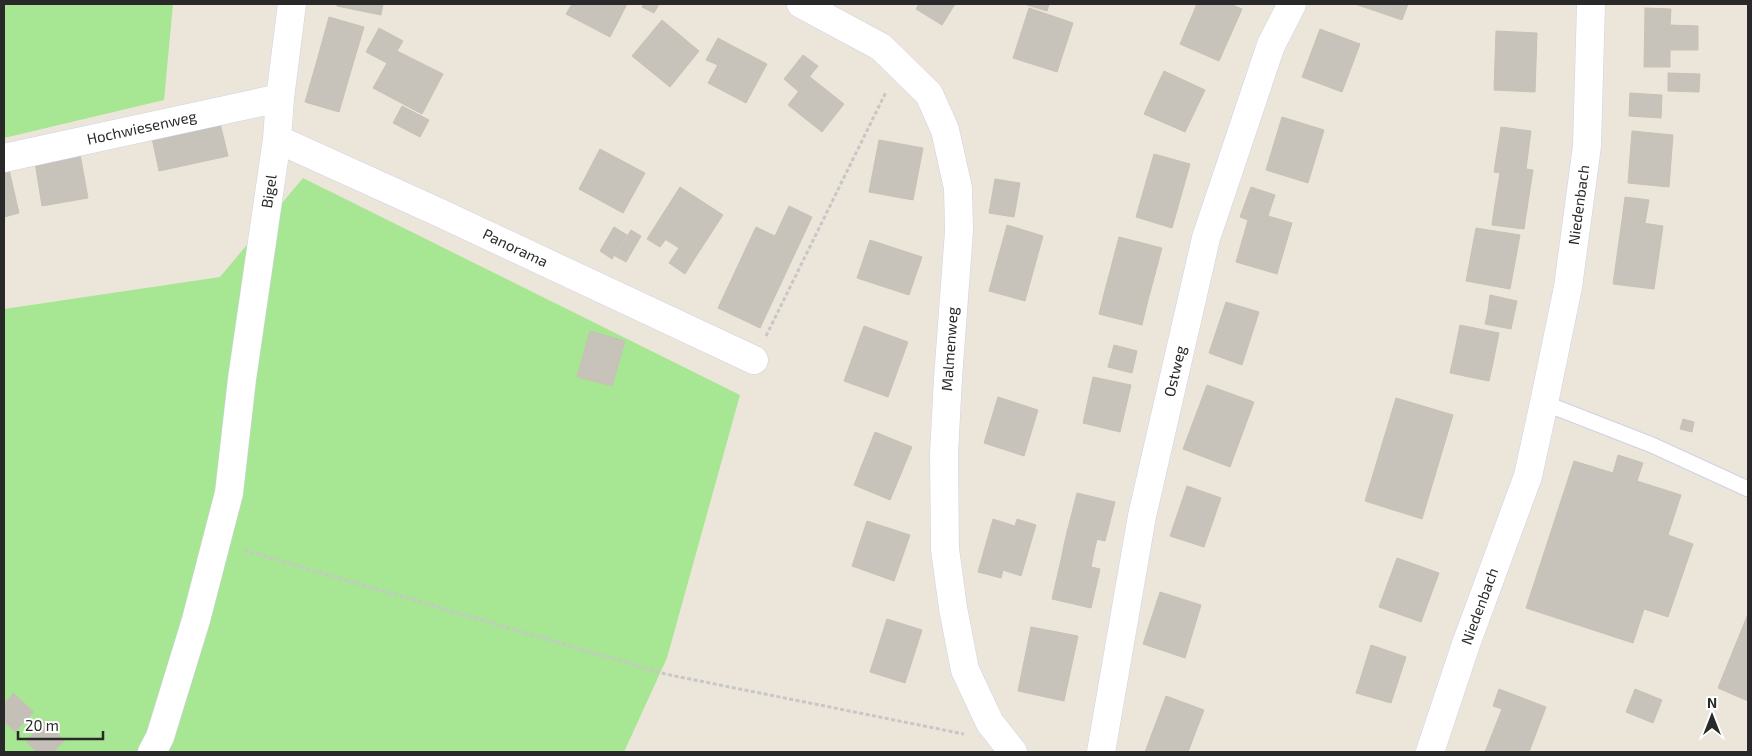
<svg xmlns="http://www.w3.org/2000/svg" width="1752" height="756" font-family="'Exo 2',sans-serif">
  <rect width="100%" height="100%" fill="#ece6da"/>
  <g fill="#a7e693">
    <polygon points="4,4 173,4 164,100 4,138"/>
    <polygon points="303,178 740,395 667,658 624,752 4,752 4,309 220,277"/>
  </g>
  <g fill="#c7c3ba" stroke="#c7c2b4">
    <polygon points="337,4 383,4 381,15 337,6"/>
    <polygon points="572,4 627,4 610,37 566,14"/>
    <polygon points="644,4 659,4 654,13 642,7"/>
    <polygon points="919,4 955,4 942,25 916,9"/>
    <polygon points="1024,4 1049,4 1047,11"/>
    <polygon points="1197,4 1230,4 1242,9 1219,61 1180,44"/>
    <polygon points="1355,4 1408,4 1402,20"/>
    <polygon points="1029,8 1073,23 1057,72 1013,58"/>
    <polygon points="1645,8 1671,9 1670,25 1698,26 1698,50 1670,50 1670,67 1644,67"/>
    <polygon points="329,17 364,27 350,74 316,64"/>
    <polygon points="662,20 699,51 670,87 632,56"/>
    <polygon points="379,28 403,41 397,51 443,74 422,114 373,88 387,63 366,52"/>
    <polygon points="1320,29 1360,44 1342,92 1302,77"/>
    <polygon points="1496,31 1537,33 1535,92 1494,90"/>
    <polygon points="718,38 729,44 718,65 706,60"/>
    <polygon points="729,44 767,64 746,103 708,83"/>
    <polygon points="803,55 818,66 798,91 784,79"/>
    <polygon points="316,64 350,74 339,112 305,102"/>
    <polygon points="1164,71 1205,90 1185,132 1144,114"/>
    <polygon points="1668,73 1700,74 1699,92 1668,91"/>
    <polygon points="810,77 844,104 822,132 788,105"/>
    <polygon points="1630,93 1662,95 1661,118 1629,116"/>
    <polygon points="402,106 429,120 420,137 393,123"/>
    <polygon points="1282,117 1324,130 1308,183 1266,170"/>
    <polygon points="220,123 228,156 159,171 152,138"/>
    <polygon points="1501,127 1531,131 1526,169 1533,170 1526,215 1494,210 1500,173 1494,172"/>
    <polygon points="1632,131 1673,135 1669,187 1628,183"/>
    <polygon points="879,140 923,148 913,200 869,192"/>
    <polygon points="600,149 645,173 623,213 579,189"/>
    <polygon points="80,154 88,198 65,202 57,158"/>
    <polygon points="1154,154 1190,164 1172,228 1136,217"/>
    <polygon points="57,158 65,202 42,206 35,162"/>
    <polygon points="9,170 19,213 4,217 4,171"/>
    <polygon points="995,179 1020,183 1014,217 989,213"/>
    <polygon points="680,187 723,215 695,258 652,231"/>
    <polygon points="1251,187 1275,195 1268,216 1292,223 1277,274 1236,262 1248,220 1240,217"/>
    <polygon points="1625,197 1649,200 1645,223 1622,220"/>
    <polygon points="789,206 812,217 798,247 775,236"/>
    <polygon points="1494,210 1526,215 1524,229 1492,225"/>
    <polygon points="1622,220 1663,226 1654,289 1613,284"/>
    <polygon points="1007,225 1043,236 1025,301 989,291"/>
    <polygon points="614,227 627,235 612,259 600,251"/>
    <polygon points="756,227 798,247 760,328 718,308"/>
    <polygon points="1476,228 1520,235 1510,289 1466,281"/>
    <polygon points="631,230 641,236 626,262 615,256"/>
    <polygon points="652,231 666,239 660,247 647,239"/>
    <polygon points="1119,237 1162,248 1147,304 1104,294"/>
    <polygon points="870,240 922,257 909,295 857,278"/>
    <polygon points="679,248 695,258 685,274 669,263"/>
    <polygon points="1104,294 1147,304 1142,325 1099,314"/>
    <polygon points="1490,295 1517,301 1514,315 1488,310"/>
    <polygon points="1226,302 1259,312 1242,365 1209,353"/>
    <polygon points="1488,310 1514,315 1511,329 1485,324"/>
    <polygon points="1460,325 1499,333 1494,358 1455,350"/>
    <polygon points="864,326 908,342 888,397 844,381"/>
    <polygon points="590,331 625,341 612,386 577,377"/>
    <polygon points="1114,345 1137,351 1132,373 1108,367"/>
    <polygon points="1455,350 1494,358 1489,381 1450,373"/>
    <polygon points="1093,377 1131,385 1120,432 1083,423"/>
    <polygon points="1207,385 1254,402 1230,467 1183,449"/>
    <polygon points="998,397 1038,410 1024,456 984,443"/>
    <polygon points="1396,398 1453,415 1422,519 1365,501"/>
    <polygon points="1683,419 1694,422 1692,432 1680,429"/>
    <polygon points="875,432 912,447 890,500 854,485"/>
    <polygon points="1618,455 1643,463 1637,481 1681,495 1668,535 1693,544 1668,617 1644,609 1633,643 1526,608 1574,461 1613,473"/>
    <polygon points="1187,486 1221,498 1204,547 1170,536"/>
    <polygon points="1077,493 1115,502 1105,541 1067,532"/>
    <polygon points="993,519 1015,526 1017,519 1036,525 1021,576 1003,570 1001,578 978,572"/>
    <polygon points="867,521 910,535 894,581 852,566"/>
    <polygon points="1067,532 1097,539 1094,552 1064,545"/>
    <polygon points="1064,545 1094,552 1091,567 1061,560"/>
    <polygon points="1397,558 1439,573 1421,622 1379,607"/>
    <polygon points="1061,560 1100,569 1091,608 1052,599"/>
    <polygon points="1160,592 1201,605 1185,658 1143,644"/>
    <polygon points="1748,614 1748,701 1718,688"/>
    <polygon points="887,619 922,630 905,683 870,672"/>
    <polygon points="1031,627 1078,636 1064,701 1018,691"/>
    <polygon points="1371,645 1406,657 1391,703 1356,693"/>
    <polygon points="1499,689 1546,707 1529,752 1485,752 1502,709 1493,706"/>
    <polygon points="1635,689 1662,700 1653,723 1626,712"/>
    <polygon points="1166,696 1204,710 1188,752 1145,752"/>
  </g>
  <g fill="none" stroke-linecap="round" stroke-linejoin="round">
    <polyline stroke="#c5c0b7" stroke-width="28" stroke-dasharray="28 14" stroke-linecap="butt" points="4,703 57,752"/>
    <g stroke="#cfd1e3" stroke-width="17">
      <polyline id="service" points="1544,403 1652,445 1748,489"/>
    </g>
    <g stroke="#cfd1e3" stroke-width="29">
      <g id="minor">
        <polyline points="801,4 881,47 929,94 945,130 958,188 959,231 948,378 944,454 945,549 953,608 965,670 990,723 1013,752"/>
        <path id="s1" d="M277 139 438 212 754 360"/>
        <path id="s2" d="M4 158 280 98"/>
        <path id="s3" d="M152 752 160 737 196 620 229 493 242 379 277 139 280 98 292 4"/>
        <path id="s4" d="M1101 752 1142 516 1206 238 1271 45 1292 4"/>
        <path id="s5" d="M1430 752 1466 644 1528 476 1544 403 1568 287 1587 146 1591 4"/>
      </g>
    </g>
    <g stroke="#c7c7c7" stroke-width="3" stroke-dasharray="4 2.5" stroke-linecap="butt">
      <polyline points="766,336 886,92"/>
      <polyline points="244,550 665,674 964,734"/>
    </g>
    <use href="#service" stroke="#fff" stroke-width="15"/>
    <use href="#minor" stroke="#fff" stroke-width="28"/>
  </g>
  <g text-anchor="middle" stroke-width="4" stroke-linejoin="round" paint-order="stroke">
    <g font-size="15" fill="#292929" stroke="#fff">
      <text dy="5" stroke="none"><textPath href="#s2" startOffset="141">Hochwiesenweg</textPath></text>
      <text dy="5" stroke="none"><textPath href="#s3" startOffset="575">Bigel</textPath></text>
      <text dy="5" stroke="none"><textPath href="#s5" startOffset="569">Niedenbach</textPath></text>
      <text dy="5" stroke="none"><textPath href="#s1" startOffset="262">Panorama</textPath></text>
      <text transform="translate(950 349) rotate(-86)" y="5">Malmenweg</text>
      <text dy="5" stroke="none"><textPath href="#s4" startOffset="388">Ostweg</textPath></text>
      <text dy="5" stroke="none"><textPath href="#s5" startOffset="154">Niedenbach</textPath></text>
    </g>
  </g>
  <rect width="1752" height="756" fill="none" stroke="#292929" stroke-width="10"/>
  <g transform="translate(1712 716)" stroke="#ffffff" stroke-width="4" paint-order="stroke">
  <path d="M0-4L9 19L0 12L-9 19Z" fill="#292929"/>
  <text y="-8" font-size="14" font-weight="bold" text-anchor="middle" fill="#292929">N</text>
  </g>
  <path d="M18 731v8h85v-8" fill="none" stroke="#292929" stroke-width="2.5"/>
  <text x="25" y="731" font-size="15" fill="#292929" stroke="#ffffff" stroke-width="4" paint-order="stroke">20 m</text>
</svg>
